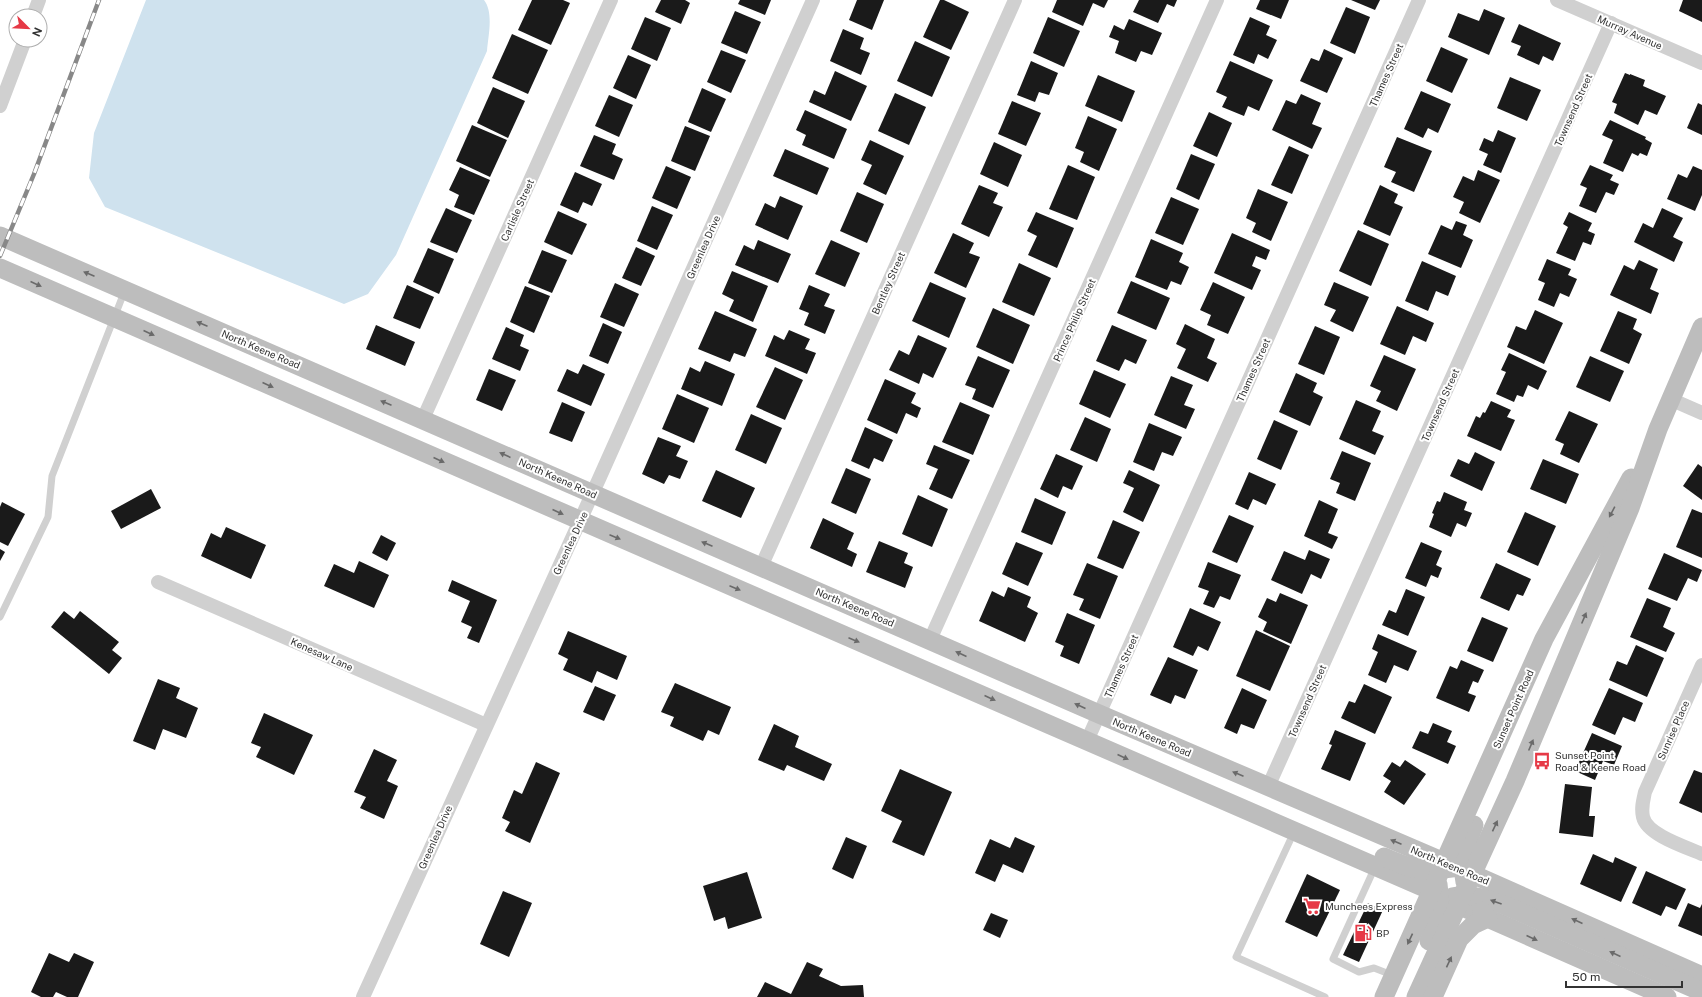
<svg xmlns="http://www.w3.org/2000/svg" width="1702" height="997" font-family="'Public Sans',sans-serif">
  <rect width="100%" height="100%" fill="#fff"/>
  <path fill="#cfe2ee" d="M146 0H484C494 13 488 36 487 51L396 255 368 294 344 304 105 207 89 178 94 133Z"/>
  <g fill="#1a1a1a">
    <polygon points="532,0 563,0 570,3 551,45 518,30"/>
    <polygon points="661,0 685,0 690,3 681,24 655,12"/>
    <polygon points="740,0 771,0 765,15 738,4"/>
    <polygon points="857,0 884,0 872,30 849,20"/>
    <polygon points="940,0 944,0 969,12 951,50 923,37"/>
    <polygon points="1057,0 1108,0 1104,8 1093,3 1083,26 1052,12"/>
    <polygon points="1139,0 1177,0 1174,7 1167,4 1158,23 1133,12"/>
    <polygon points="1260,0 1289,0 1281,19 1256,9"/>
    <polygon points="1351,0 1380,0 1375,10"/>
    <polygon points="1683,0 1702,0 1702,22 1679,11"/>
    <polygon points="1346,7 1370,17 1355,54 1330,43"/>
    <polygon points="1484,9 1505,18 1489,55 1448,37 1458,13 1479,21"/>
    <polygon points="735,11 761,22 747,54 721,43"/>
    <polygon points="645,17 671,28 657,61 631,49"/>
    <polygon points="1048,17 1080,31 1064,67 1033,53"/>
    <polygon points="1250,17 1270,26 1266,35 1277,40 1268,59 1258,54 1254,64 1233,55"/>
    <polygon points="1129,19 1162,33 1152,55 1141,51 1136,62 1115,53 1119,41 1109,37 1114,25 1124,30"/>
    <polygon points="1519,24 1561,43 1553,61 1543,56 1539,65 1517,55 1521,46 1511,42"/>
    <polygon points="843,29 864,38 860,49 870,53 861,75 830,61"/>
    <polygon points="512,34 548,50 528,94 492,78"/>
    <polygon points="915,41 950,57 932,97 897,81"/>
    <polygon points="1441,47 1468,59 1452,93 1426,81"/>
    <polygon points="1324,49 1343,58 1327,93 1300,81 1311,58 1319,61"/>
    <polygon points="721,50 746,60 731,93 707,82"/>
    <polygon points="628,55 651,65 636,99 613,88"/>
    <polygon points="1031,61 1058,73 1049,95 1039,92 1035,102 1017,95"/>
    <polygon points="1230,61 1273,80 1259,111 1248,106 1244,116 1222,107 1227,97 1216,92"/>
    <polygon points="835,71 867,86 851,121 809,102 814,90 825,95"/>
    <polygon points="1625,73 1630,75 1630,74 1645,80 1643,86 1666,96 1657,115 1645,110 1638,125 1614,113 1617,104 1612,102"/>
    <polygon points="1098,75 1135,91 1122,122 1085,106"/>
    <polygon points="1510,77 1541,90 1527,121 1497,108"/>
    <polygon points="493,87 525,101 508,138 477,123"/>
    <polygon points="702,88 726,99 711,132 688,122"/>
    <polygon points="1421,91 1451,104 1438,133 1428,128 1423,138 1404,129"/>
    <polygon points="895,93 926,107 909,145 878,131"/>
    <polygon points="1301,94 1321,103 1312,124 1322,128 1312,149 1272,130 1286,100 1296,104"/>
    <polygon points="609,95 633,105 619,137 595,126"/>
    <polygon points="1012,101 1041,113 1026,146 998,134"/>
    <polygon points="1698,103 1702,105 1702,135 1687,128"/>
    <polygon points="805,110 847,129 834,159 802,145 806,135 796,130"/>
    <polygon points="1209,112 1232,123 1217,157 1193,146"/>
    <polygon points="1088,116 1117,129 1099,171 1080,162 1084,152 1075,148"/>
    <polygon points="1610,120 1646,137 1645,139 1652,143 1647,156 1640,153 1638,156 1632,153 1623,172 1603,163 1613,140 1602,135"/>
    <polygon points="472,125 507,140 490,177 456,161"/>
    <polygon points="685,126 710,136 695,171 671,161"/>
    <polygon points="1498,130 1516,138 1501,173 1483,165 1488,154 1479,150 1484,138 1493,142"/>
    <polygon points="594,135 616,144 612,154 623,159 614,180 580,166"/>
    <polygon points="1397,137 1432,151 1414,192 1391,182 1396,172 1384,167"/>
    <polygon points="870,140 904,156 886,195 863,184 872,165 861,160"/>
    <polygon points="994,142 1022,155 1008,187 980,174"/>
    <polygon points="1289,146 1309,155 1292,194 1271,185"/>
    <polygon points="785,149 829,168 817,195 773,176"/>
    <polygon points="1191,154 1215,164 1199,200 1176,189"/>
    <polygon points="1068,165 1095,177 1077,220 1049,209"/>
    <polygon points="1590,165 1613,175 1610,180 1619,184 1614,195 1606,192 1596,213 1579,206 1587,188 1580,185"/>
    <polygon points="666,166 691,177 677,209 652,198"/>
    <polygon points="1693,166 1702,170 1702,195 1695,211 1667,199 1678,174 1687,178"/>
    <polygon points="460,167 490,180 474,215 454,207 459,195 449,190"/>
    <polygon points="1478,170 1500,180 1480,223 1459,213 1464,202 1453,197 1463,176 1474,181"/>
    <polygon points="575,172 602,184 592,206 583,202 578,213 560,205"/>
    <polygon points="979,185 998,193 993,203 1003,207 989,237 961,224"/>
    <polygon points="1380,185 1398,194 1394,203 1403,207 1390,236 1363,224"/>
    <polygon points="1258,189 1288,202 1271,241 1252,232 1256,223 1246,218"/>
    <polygon points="857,192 884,204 867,243 840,231"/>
    <polygon points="780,196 803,206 788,240 755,225 765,203 775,208"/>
    <polygon points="1171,197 1199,209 1183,245 1155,233"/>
    <polygon points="652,206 673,215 657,250 637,241"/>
    <polygon points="446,208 472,220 457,253 430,242"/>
    <polygon points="1662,208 1683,218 1673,237 1683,242 1674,262 1634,242 1643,223 1653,228"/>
    <polygon points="558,211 587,224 572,255 544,242"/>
    <polygon points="1036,212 1074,228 1057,268 1028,255 1037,236 1027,231"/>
    <polygon points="1569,212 1592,223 1588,231 1595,234 1591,245 1583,242 1575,261 1556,253 1568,227 1563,224"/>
    <polygon points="1456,221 1467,225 1463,235 1473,240 1461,268 1428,254 1441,225 1452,230"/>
    <polygon points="1358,230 1389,244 1371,286 1339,271"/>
    <polygon points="953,233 974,243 969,253 980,257 966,288 934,273"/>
    <polygon points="1232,233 1270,250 1266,260 1256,256 1252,266 1261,270 1252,290 1214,273"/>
    <polygon points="1151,239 1183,253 1179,262 1189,267 1181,285 1171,281 1167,290 1135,277"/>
    <polygon points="758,240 791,254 778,283 735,265 744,245 754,250"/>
    <polygon points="831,240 860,253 845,287 815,274"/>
    <polygon points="636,247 655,256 641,286 622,278"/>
    <polygon points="428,248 454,259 439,294 413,282"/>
    <polygon points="542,250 567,260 552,293 528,283"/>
    <polygon points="1547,259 1571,269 1568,275 1577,279 1569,297 1560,293 1554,307 1538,300 1545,283 1538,280"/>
    <polygon points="1639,260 1658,269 1650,289 1659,293 1651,314 1610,295 1624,265 1634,270"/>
    <polygon points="1422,261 1456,276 1448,296 1436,291 1428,311 1405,301"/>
    <polygon points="1019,263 1051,278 1034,316 1002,302"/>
    <polygon points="732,271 768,286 753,322 729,311 734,300 722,294"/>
    <polygon points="1131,281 1170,298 1156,330 1117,313"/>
    <polygon points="930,282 966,298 949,338 912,321"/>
    <polygon points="1213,282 1245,297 1228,334 1207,325 1211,315 1200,310"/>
    <polygon points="1334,282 1369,297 1353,332 1330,321 1336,310 1324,305"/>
    <polygon points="615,283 639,294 624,327 600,317"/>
    <polygon points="407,285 434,297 420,329 393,318"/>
    <polygon points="809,285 830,294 824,306 835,310 825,334 804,325 809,313 799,309"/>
    <polygon points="525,286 550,296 534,333 510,322"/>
    <polygon points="1397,306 1434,323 1426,342 1413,336 1405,355 1380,344"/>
    <polygon points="993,308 1030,325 1013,364 976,347"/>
    <polygon points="1535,310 1563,323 1544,364 1507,347 1516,326 1526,330"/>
    <polygon points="715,311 757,329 745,357 734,353 730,362 698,349"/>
    <polygon points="1618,311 1637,319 1633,329 1642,334 1629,364 1600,351"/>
    <polygon points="603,323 622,332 608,364 589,356"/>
    <polygon points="1185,324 1215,339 1207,358 1217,363 1208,382 1177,368 1186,349 1176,344"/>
    <polygon points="376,325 415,342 405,366 366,349"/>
    <polygon points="1112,325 1147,340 1136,364 1125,359 1119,371 1096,361"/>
    <polygon points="1315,326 1340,337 1324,375 1298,364"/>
    <polygon points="506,327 524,335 520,346 529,350 520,371 492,359"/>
    <polygon points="789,330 810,339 805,349 816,353 807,374 765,356 774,335 784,340"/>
    <polygon points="918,335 947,348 933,378 923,373 919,384 889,370 899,350 909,355"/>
    <polygon points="1509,353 1547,371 1538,390 1528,385 1523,397 1517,395 1514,402 1496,394 1506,372 1501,370"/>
    <polygon points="1384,355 1416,369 1397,411 1376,401 1381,391 1370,386"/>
    <polygon points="978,356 1010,370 993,408 972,399 976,389 965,385"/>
    <polygon points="1590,356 1624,371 1610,402 1576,387"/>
    <polygon points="705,361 735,374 722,406 681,389 690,367 700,372"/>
    <polygon points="583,364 605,374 591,406 557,391 567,369 578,374"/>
    <polygon points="775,367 803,380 785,420 756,407"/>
    <polygon points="489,369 516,380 502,411 476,400"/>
    <polygon points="1094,370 1126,384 1110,418 1079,404"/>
    <polygon points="1296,373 1317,383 1313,392 1323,397 1310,426 1279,412"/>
    <polygon points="1171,376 1193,385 1184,405 1195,409 1186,429 1154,415"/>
    <polygon points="885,379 916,393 911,403 921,408 917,418 906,413 897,434 867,420"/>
    <polygon points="677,394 709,408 694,443 662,429"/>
    <polygon points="1356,400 1381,411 1372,431 1384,436 1375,455 1339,439"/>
    <polygon points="1491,401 1511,410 1507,417 1515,420 1501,451 1467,436 1476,416 1480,418 1483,412 1485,413"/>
    <polygon points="562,402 585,412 572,442 549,433"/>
    <polygon points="960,402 990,415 973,455 942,442"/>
    <polygon points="1569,411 1598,424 1579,463 1560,454 1564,444 1555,440"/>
    <polygon points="751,414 782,428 766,464 735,450"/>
    <polygon points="1085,417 1111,429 1097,462 1070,450"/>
    <polygon points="1274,420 1298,431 1281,470 1257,459"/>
    <polygon points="1149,423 1182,437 1173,456 1162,452 1154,471 1133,462"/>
    <polygon points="865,427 893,440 883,462 874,458 869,469 851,461"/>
    <polygon points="658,437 681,446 676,456 688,461 680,479 669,475 664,484 642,474"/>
    <polygon points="934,445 970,460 952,499 929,489 938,469 926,464"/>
    <polygon points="1342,451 1371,463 1355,501 1336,493 1340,483 1330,479"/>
    <polygon points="1475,452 1495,462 1482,491 1450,476 1458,459 1469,464"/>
    <polygon points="1056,454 1083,466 1072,490 1063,486 1058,498 1040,489"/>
    <polygon points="1543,459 1579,474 1566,504 1530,489"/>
    <polygon points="1698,464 1702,467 1702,500 1683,486"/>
    <polygon points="846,468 871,479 856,514 831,503"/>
    <polygon points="716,470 755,488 741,518 702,501"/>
    <polygon points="1129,470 1160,485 1143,522 1123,512 1134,488 1123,483"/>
    <polygon points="1249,472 1276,484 1266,505 1253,499 1248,510 1235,504"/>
    <polygon points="151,489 161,508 121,529 111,511"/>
    <polygon points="1444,492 1467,502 1464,510 1472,513 1466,527 1457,523 1451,537 1429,527 1434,514 1432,513 1437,501 1440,502"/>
    <polygon points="918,495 948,509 932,547 902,534"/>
    <polygon points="1035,498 1066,512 1052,545 1021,532"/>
    <polygon points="1319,500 1338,509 1328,533 1338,537 1332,549 1304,536"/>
    <polygon points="2,502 25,514 8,546 0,542 0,507"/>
    <polygon points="1692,509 1702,513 1702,558 1676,547"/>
    <polygon points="1525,512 1556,526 1538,566 1507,552"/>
    <polygon points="1229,515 1254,526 1237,563 1212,552"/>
    <polygon points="823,518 854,533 847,549 857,554 852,567 810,548"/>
    <polygon points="1113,520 1140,532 1123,569 1097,558"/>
    <polygon points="226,527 266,545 251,579 201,556 211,533 221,538"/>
    <polygon points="381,535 396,543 387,561 372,553"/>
    <polygon points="879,541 908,553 904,563 913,567 905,588 866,572"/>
    <polygon points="1016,542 1043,553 1028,586 1002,574"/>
    <polygon points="1421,542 1442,551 1436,565 1442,568 1438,578 1431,575 1426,587 1405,578"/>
    <polygon points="0,549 5,552 0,561"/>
    <polygon points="1309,550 1330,559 1321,579 1311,574 1302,594 1271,580 1284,551 1305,560"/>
    <polygon points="1664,553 1702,570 1697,582 1688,578 1677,601 1648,589"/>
    <polygon points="359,561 389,575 374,608 324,586 334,564 354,573"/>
    <polygon points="1208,562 1241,575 1230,600 1220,596 1214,608 1203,604 1209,591 1198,587"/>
    <polygon points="1087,563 1118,576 1100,619 1079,610 1084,599 1073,595"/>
    <polygon points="1496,563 1531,579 1523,596 1517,594 1509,611 1480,598"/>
    <polygon points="452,580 497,600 479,643 467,638 472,627 461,622 470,601 448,591"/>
    <polygon points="1008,587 1031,597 1027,607 1038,613 1025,642 979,621 992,591 1004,597"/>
    <polygon points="1406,589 1425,597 1408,636 1382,625 1389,610 1396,613"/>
    <polygon points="1280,593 1308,605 1291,644 1263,631 1267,622 1258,617 1267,598 1276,602"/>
    <polygon points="1647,598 1671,608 1663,627 1675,633 1666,652 1630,637"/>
    <polygon points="1190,608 1221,622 1208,651 1198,646 1193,656 1173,647"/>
    <polygon points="64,611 74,619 80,611 119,642 112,650 122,658 109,674 51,627"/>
    <polygon points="1067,613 1095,625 1079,664 1060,656 1064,646 1055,642"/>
    <polygon points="1482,617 1508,628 1493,662 1467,651"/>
    <polygon points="1256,630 1290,646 1270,691 1236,676"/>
    <polygon points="568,631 627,656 617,680 597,671 592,683 563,670 568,659 558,654"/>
    <polygon points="1378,634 1417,651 1408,671 1394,665 1386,683 1368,675 1378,652 1372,649"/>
    <polygon points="1636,645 1664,658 1647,697 1609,680 1617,661 1627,665"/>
    <polygon points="1168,657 1198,670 1185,699 1175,695 1171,704 1150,695"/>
    <polygon points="1461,660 1484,670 1478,683 1473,681 1468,693 1476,696 1469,712 1436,698 1450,666 1457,669"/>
    <polygon points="158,679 180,688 176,698 198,708 186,738 163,729 155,750 133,741"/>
    <polygon points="675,683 731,707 719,735 708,730 703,741 670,726 674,717 661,712"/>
    <polygon points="1364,684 1392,697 1375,734 1341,718 1349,701 1355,703"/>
    <polygon points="595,686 616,695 604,721 583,712"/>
    <polygon points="1242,688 1267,700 1254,729 1241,724 1237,734 1224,728"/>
    <polygon points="1609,688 1643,703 1635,722 1623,717 1615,735 1592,725"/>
    <polygon points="264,713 313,735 294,775 256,757 261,747 251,743"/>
    <polygon points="1433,723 1452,731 1447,742 1456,746 1448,764 1412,748 1420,731 1428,734"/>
    <polygon points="774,724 799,736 795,747 832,764 824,781 787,765 784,771 758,760"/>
    <polygon points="1335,730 1366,743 1350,781 1321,769 1332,745 1329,744"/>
    <polygon points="1592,733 1622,746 1614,765 1603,761 1595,780 1575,771"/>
    <polygon points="374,749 397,760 387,781 398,786 384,819 360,808 366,797 354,792"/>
    <polygon points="1405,760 1426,774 1404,805 1384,792 1391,781 1383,776 1392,762 1400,767"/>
    <polygon points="536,762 560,773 530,843 505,831 510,822 502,818 514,790 522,794"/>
    <polygon points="900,769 952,792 924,856 892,842 902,821 881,811"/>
    <polygon points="1694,770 1702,773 1702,813 1679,803"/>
    <polygon points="1565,784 1592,787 1589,816 1595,816 1593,837 1559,833"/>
    <polygon points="846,837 867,846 853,879 832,869"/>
    <polygon points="1015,837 1035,846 1023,873 1003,864 995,882 975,873 990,839 1010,848"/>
    <polygon points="1593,854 1613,863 1615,857 1637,867 1621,902 1580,884"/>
    <polygon points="1646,871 1686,889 1676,910 1666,906 1661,916 1632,903"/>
    <polygon points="747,872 762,918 728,929 725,917 714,921 703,886"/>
    <polygon points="1307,874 1340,890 1317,937 1285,922"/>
    <polygon points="503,891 532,903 509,957 480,944"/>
    <polygon points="1368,903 1383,910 1359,962 1343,955"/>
    <polygon points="1688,903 1700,908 1702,904 1702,936 1678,926"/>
    <polygon points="991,913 1008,920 1000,938 983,930"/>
    <polygon points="49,953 69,962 74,953 94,962 78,997 67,997 56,992 53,997 41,997 31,992"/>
    <polygon points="807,962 823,969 819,976 841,986 863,985 864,997 757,997 765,982 791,994"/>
  </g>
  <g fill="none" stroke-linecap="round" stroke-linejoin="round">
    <g stroke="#d0d0d0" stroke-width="7">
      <polyline points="0,617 48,517 52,476 125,290"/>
      <polyline points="1294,832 1236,957 1325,997"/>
      <polyline points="1375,867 1333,959 1359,972 1374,968 1392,975"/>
    </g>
    <g stroke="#d0d0d0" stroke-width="14">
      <polyline points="1557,0 1702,63"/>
      <polyline points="33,16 39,0"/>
      <polyline points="0,106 25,40"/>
      <polyline points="1670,399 1702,413"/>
      <polyline points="423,419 611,0"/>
      <polyline points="761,567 1015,0"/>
      <polyline points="158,582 486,725"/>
      <polyline points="930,640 1217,0"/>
      <path d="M1702 665 1645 792C1643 801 1641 808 1643 817 1647 835 1686 847 1702 854"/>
      <polyline points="1087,741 1419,0"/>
      <polyline points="1268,787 1611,23"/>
      <polyline points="363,997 599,479 813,0"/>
    </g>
    <g stroke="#bdbdbd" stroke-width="19">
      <polyline points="0,236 1099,714 1472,874 1702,976"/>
      <polyline points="0,268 1432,891 1458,905 1667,997"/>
      <path d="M1384 857C1411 869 1424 873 1453 868"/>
      <path d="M1465 882C1461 861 1466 844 1474 825"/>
      <path d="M1452 897C1471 893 1486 899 1504 905L1702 992"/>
      <path d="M1429 941C1438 922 1441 905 1438 884"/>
      <polyline points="1384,997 1544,639 1631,478"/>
      <polyline points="1416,997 1515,781 1630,508 1658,429 1702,327"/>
      <polyline points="1433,997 1459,939 1473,925 1488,918 1482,911"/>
    </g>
    <g stroke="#888" stroke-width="4.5">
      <polyline id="rail" points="0,256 34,174 99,0"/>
    </g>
    <use href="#rail" stroke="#fff" stroke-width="3" stroke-dasharray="9" stroke-linecap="butt"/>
  </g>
  <defs><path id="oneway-solid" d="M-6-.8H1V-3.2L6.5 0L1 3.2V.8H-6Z"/></defs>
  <g fill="#6a6a6a">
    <use href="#oneway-solid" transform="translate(89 274) rotate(-157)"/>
    <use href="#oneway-solid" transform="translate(36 284) rotate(24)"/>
    <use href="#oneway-solid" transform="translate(202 324) rotate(-157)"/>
    <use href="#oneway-solid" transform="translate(149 333) rotate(24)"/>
    <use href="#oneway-solid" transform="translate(268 385) rotate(24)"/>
    <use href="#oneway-solid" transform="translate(386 403) rotate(-157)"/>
    <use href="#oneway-solid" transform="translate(505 455) rotate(-156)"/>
    <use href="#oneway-solid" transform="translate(439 460) rotate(24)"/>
    <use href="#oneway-solid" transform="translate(558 512) rotate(24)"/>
    <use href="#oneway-solid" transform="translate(1612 512) rotate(118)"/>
    <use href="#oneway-solid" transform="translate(615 537) rotate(23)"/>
    <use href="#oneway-solid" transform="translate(707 544) rotate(-157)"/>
    <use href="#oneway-solid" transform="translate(735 588) rotate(23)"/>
    <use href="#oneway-solid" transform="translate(1584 618) rotate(-67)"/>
    <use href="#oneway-solid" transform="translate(854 640) rotate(23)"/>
    <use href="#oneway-solid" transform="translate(961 654) rotate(-156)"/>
    <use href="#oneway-solid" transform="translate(990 698) rotate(24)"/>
    <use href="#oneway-solid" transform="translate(1080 706) rotate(-156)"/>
    <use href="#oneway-solid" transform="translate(1531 745) rotate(-67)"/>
    <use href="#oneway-solid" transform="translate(1123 757) rotate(24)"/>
    <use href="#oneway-solid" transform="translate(1238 774) rotate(-157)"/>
    <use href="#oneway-solid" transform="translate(1495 826) rotate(-65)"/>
    <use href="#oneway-solid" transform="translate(1396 842) rotate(-157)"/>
    <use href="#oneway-solid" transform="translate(1496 902) rotate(-160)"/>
    <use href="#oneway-solid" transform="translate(1577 921) rotate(-156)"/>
    <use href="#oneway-solid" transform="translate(1532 938) rotate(24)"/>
    <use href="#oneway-solid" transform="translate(1410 939) rotate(115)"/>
    <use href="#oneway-solid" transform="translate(1615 954) rotate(-156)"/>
    <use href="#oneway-solid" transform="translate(1449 962) rotate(-65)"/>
  </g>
  <defs>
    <g id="bus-bare" transform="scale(1.38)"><path d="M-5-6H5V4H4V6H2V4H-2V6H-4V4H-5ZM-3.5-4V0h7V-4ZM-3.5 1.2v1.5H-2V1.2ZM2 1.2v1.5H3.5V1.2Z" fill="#e63946" stroke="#fff" stroke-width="2.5" paint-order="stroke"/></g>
    <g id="supermarket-bare" transform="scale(1.38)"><path d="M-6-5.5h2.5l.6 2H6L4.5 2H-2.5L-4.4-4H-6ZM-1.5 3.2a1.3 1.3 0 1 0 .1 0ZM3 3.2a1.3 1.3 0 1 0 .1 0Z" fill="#e63946" stroke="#fff" stroke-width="2.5" paint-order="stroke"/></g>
    <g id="fuel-bare" transform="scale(1.38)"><path d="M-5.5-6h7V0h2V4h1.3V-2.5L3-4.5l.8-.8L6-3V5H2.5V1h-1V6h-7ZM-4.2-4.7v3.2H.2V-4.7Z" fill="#e63946" stroke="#fff" stroke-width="2.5" paint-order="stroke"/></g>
  </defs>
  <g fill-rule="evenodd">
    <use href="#bus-bare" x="1542" y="761"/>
    <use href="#supermarket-bare" x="1312" y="906"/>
    <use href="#fuel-bare" x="1363" y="933"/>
  </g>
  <g text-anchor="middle" stroke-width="4" stroke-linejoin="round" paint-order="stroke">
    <g font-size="10" fill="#333" stroke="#fff">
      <text transform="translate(1630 32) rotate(24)" y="4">Murray Avenue</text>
      <text transform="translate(1386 75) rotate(-66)" y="4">Thames Street</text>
      <text transform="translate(1573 110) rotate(-66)" y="4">Townsend Street</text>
      <text transform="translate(517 210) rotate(-66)" y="4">Carlisle Street</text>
      <text transform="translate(703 247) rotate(-66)" y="4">Greenlea Drive</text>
      <text transform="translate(888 283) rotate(-66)" y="4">Bentley Street</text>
      <text transform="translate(1074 320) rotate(-66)" y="4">Prince Philip Street</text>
      <text transform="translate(261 349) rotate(23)" y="4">North Keene Road</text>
      <text transform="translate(1253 370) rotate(-66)" y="4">Thames Street</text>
      <text transform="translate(1440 405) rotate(-66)" y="4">Townsend Street</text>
      <text transform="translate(558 478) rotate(24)" y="4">North Keene Road</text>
      <text transform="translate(570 543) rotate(-65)" y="4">Greenlea Drive</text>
      <text transform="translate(855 607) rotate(23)" y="4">North Keene Road</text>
      <text transform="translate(322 654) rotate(24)" y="4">Kenesaw Lane</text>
      <text transform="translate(1121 666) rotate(-66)" y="4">Thames Street</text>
      <text transform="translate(1307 701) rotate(-66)" y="4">Townsend Street</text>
      <text transform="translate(1513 709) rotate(-66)" y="4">Sunset Point Road</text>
      <text transform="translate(1673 730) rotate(-66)" y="4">Sunrise Place</text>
      <text transform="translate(1152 737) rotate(23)" y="4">North Keene Road</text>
      <text transform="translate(435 837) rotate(-66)" y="4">Greenlea Drive</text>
      <text transform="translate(1450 865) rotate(23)" y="4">North Keene Road</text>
    </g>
    <g font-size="10" fill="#333" stroke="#fff" text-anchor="start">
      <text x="1555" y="759">Sunset Point<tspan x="1555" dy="12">Road &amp; Keene Road</tspan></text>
      <text x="1325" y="910">Munchees Express</text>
      <text x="1376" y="937">BP</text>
    </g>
  </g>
  <g transform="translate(28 28) rotate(114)"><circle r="19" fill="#ffffff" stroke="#adadad"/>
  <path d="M0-3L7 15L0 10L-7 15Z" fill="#e63946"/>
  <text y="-6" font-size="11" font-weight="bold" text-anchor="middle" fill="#333333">N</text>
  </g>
  <path d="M1566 981v6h116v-6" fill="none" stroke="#333333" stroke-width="2"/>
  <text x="1572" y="981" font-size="12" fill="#333333" stroke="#ffffff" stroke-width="3" paint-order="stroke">50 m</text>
</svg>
